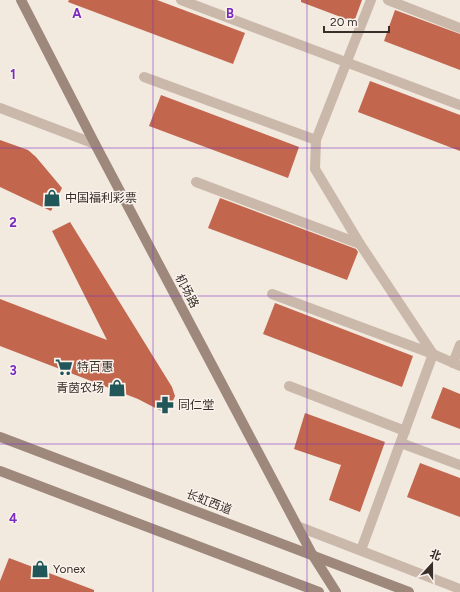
<svg xmlns="http://www.w3.org/2000/svg" width="460" height="592" font-family="Figtree,'Noto Sans SC',sans-serif">
  <rect width="100%" height="100%" fill="#f2e9df"/>
  <g fill="#c2664e">
    <polygon points="69,0 157,0 245,33 233,64 68,2"/>
    <polygon points="301,0 362,0 354,22 301,2"/>
    <polygon points="395,10 460,34 460,70 384,41"/>
    <polygon points="370,81 460,115 460,151 358,112"/>
    <polygon points="161,95 299,147 288,178 149,126"/>
    <polygon points="0,140 28,150 36,157 62,188 51,211 0,187"/>
    <polygon points="220,198 356,249 358,252 347,280 208,228"/>
    <polygon points="70,222 172,387 175,396 170,407 163,412 138,399 0,346 0,299 107,340 52,231"/>
    <polygon points="275,303 413,356 402,387 263,334"/>
    <polygon points="443,387 460,394 460,429 431,418"/>
    <polygon points="305,413 385,442 360,512 329,500 341,465 294,449"/>
    <polygon points="420,463 460,478 460,517 407,497"/>
    <polygon points="9,558 94,590 94,592 0,592 0,581"/>
  </g>
  <g fill="none" stroke-linecap="round" stroke-linejoin="round">
    <g stroke="#cab8ab" stroke-width="10">
      <polyline points="181,0 460,105"/>
      <polyline points="388,0 460,28"/>
      <polyline points="144,77 316,140"/>
      <polyline points="0,108 95,144"/>
      <polyline points="196,182 360,244"/>
      <polyline points="272,294 433,354"/>
      <polyline points="453,363 460,345"/>
      <polyline points="289,386 405,431"/>
      <polyline points="401,443 460,465"/>
    </g>
    <g stroke="#cab8ab" stroke-width="10">
      <polyline points="371,0 316,140 315,169 360,244 433,354 460,366"/>
      <polyline points="297,526 460,589"/>
      <polyline points="361,550 433,354"/>
    </g>
    <g stroke="#9e887c" stroke-width="10">
      <polyline points="21,0 95,144 312,554 336,592"/>
      <polyline points="0,437 409,592"/>
      <polyline points="0,471 319,592"/>
    </g>
  </g>
  <path fill="none" stroke="#7b2cbf" stroke-width="1" stroke-opacity="0.55" d="M153 0V592M307 0V592M0 148H460M0 296H460M0 444H460"/>
  <defs>
    <g id="shop-bare" transform="scale(1.38)"><path d="M-5-2.5h2.3a2.7 3.5 0 0 1 5.4 0H5L5.5 6h-11ZM-1.5-2.5h3a1.5 2.3 0 0 0-3 0Z" fill="#215759" stroke="#faf3ec" stroke-width="2.5" paint-order="stroke"/></g>
    <g id="supermarket-bare" transform="scale(1.38)"><path d="M-6-5.5h2.5l.6 2H6L4.5 2H-2.5L-4.4-4H-6ZM-1.5 3.2a1.3 1.3 0 1 0 .1 0ZM3 3.2a1.3 1.3 0 1 0 .1 0Z" fill="#215759" stroke="#faf3ec" stroke-width="2.5" paint-order="stroke"/></g>
    <g id="pharmacy-bare" transform="scale(1.38)"><path d="M-2-6h4v4h4v4h-4v4h-4v-4h-4v-4h4Z" fill="#215759" stroke="#faf3ec" stroke-width="2.5" paint-order="stroke"/></g>
  </defs>
  <g fill-rule="evenodd">
    <use href="#shop-bare" x="52" y="198"/>
    <use href="#supermarket-bare" x="64" y="367"/>
    <use href="#shop-bare" x="117" y="388"/>
    <use href="#pharmacy-bare" x="165" y="405"/>
    <use href="#shop-bare" x="40" y="569"/>
  </g>
  <g text-anchor="middle" stroke-width="3" stroke-linejoin="round" paint-order="stroke">
    <g font-size="12" fill="#382e2a" stroke="#faf3ec" text-anchor="start">
      <text x="65" y="202">中国福利彩票</text>
      <text x="77" y="371">特百惠</text>
      <text x="104" y="392" text-anchor="end">青茵农场</text>
      <text x="178" y="409">同仁堂</text>
      <text x="53" y="573">Yonex</text>
    </g>
    <g font-size="12" fill="#382e2a" stroke="#faf3ec">
      <text transform="translate(187 291) rotate(62)" y="4">机场路</text>
      <text transform="translate(209 502) rotate(21)" y="4">长虹西道</text>
    </g>
  </g>
  <g font-size="13" text-anchor="middle" font-weight="bold" fill="#7b2cbf" stroke="#faf3ec" stroke-width="3" stroke-linejoin="round" paint-order="stroke">
    <text x="77" y="18">A</text>
    <text x="230" y="18">B</text>
    <text x="13" y="79">1</text>
    <text x="13" y="227">2</text>
    <text x="13" y="375">3</text>
    <text x="13" y="523">4</text>
  </g>
  <g transform="translate(432 564) rotate(21)" stroke="#faf3ec" stroke-width="3" paint-order="stroke">
  <path d="M0-3L7 15L0 10L-7 15Z" fill="#382e2a"/>
  <text y="-6" font-size="11" font-weight="bold" text-anchor="middle" fill="#382e2a">北</text>
  </g>
  <path d="M324 26v6h65v-6" fill="none" stroke="#382e2a" stroke-width="2"/>
  <text x="330" y="26" font-size="12" fill="#382e2a" stroke="#faf3ec" stroke-width="3" paint-order="stroke">20 m</text>
</svg>
